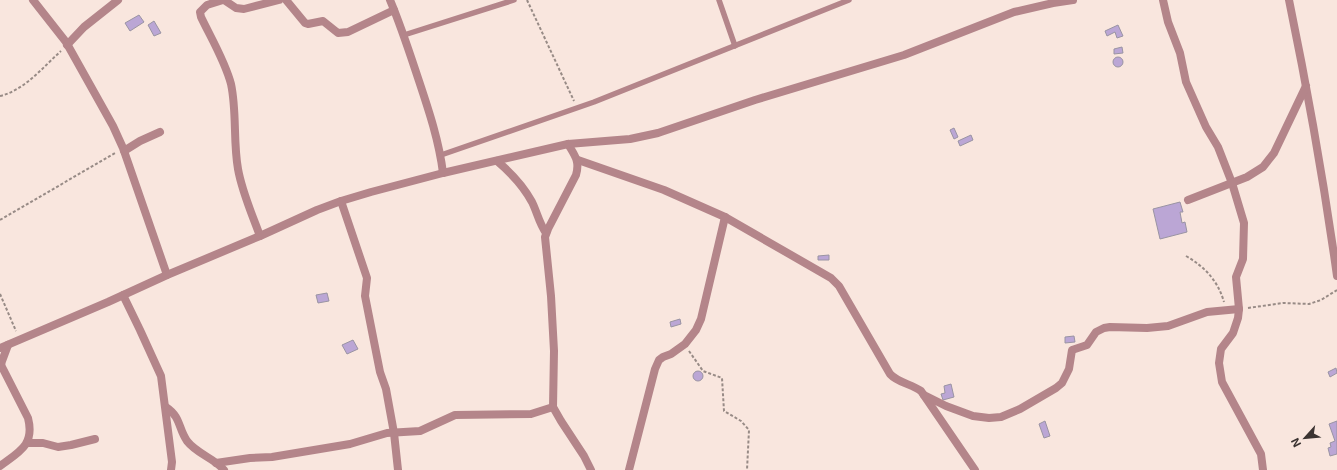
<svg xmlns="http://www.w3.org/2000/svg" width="1337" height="470" font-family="Inter,sans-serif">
  <rect width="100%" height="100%" fill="#f9e6de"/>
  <g fill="#bba6d5" stroke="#9a94a3">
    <polygon points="139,15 144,22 130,31 125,23"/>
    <polygon points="154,21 161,33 154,36 148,25"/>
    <polygon points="1118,25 1123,36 1117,38 1115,32 1107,36 1105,31"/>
    <polygon points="1122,47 1123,53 1114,54 1114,49"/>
    <circle cx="1118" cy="62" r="5"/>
    <polygon points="954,128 958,137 954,139 950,130"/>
    <polygon points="971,135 973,140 960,146 958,141"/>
    <polygon points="1180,202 1183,212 1180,212 1182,223 1185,222 1187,232 1160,239 1153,209"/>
    <polygon points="829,255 829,260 818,260 818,256"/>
    <polygon points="327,293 329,301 318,303 316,295"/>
    <polygon points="680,319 681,324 671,327 670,322"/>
    <polygon points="1074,336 1075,342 1065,343 1065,337"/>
    <polygon points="353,340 358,349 347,354 342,345"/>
    <polygon points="1336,368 1337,373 1330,377 1328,372"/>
    <circle cx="698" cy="376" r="5"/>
    <polygon points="951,384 954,397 943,400 941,394 945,393 944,386"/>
    <polygon points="1045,421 1050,436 1044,438 1039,424"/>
    <polygon points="1337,421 1337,454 1330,456 1328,448 1331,447 1330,443 1335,441 1329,424"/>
  </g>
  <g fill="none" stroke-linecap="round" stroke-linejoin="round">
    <g stroke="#988b86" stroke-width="2" stroke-dasharray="3 2" stroke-linecap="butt">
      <polyline points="527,0 574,101"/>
      <path d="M0 96C25 90 43 67 61 51"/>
      <polyline points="0,220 115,153"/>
      <path d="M1186 256C1205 267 1218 281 1224 302"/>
      <polyline points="0,294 16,331"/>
      <polyline points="1248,308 1283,303 1309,304 1321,300 1337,290"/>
      <polyline points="689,351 703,371 722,378 724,411 741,421 749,430 747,470"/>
    </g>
    <g stroke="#b4858a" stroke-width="5.5">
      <polyline points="719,0 735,46"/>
      <polyline points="404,35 514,0"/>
      <polyline points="441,155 594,102 849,0"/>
    </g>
    <g stroke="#b4858a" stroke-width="8">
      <polyline points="33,0 66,42 113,126 123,148 167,275"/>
      <path d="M223 0 207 5 200 12 201 17C211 38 225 61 231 84 237 112 233 141 238 169 242 192 252 214 260 236"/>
      <polyline points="224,0 236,8 244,9 279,0"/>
      <polyline points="286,0 305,23 308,24 323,21 338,33 348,32 394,10"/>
      <path d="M390 0C401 26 410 54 419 81 429 111 439 141 443 173"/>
      <polyline points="1163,0 1168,22 1180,53 1186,82 1206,127 1218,147 1232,183 1244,223 1243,259 1236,277 1239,309 1238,318 1233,333 1221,349 1219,363 1222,382 1261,454 1263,470"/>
      <path d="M1289 0C1308 92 1324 183 1337 276"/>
      <polyline points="67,45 84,27 118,0"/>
      <path d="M568 144C575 156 580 161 576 175L548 229 545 237 551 296 554 351 553 407 561 421 584 456 591 470"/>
      <polyline points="124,151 140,141 160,132"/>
      <path d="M578 160 664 190 725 217 831 278 839 286 890 374C898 383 912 384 921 391L975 470"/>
      <path d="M497 161C510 172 524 187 532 202 537 212 539 223 546 233"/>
      <polyline points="1188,200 1247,177 1263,167 1274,153 1306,86"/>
      <polyline points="341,201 367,278 365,296 380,372 386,389 394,433 398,470"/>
      <polyline points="123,295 140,330 161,376 172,462 171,470"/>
      <polyline points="0,348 108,302 167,275 260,236 317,210 341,201 371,192 443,173 568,144 630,139 658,133 755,100 904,55 1014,12 1053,3 1073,0"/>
      <path d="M0 363 28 418C35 445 19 452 0 466"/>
      <polyline points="1,365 2,361 8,345"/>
      <polyline points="924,395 946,406 973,416 989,418 1001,417 1020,409 1056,388 1062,383 1069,369 1072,350 1087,345 1096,332 1104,328 1110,327 1147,328 1168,326 1207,312 1239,309"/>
      <path d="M166 407C181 417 178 428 187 441 197 454 214 458 224 470"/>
      <polyline points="27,443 43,443 58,447 71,445 95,439"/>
      <polyline points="216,463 250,458 272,457 350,444 387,433 420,431 455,415 531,414 553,407"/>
      <polyline points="629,470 655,369 659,360 663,357 671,354 685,344 696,330 701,319 725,217"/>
    </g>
  </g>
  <g transform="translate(1305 438) rotate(243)" stroke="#f9e6de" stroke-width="3" paint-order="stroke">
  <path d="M0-3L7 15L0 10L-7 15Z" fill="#3b3331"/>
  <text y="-6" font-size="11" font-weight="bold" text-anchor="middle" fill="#3b3331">N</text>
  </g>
</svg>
